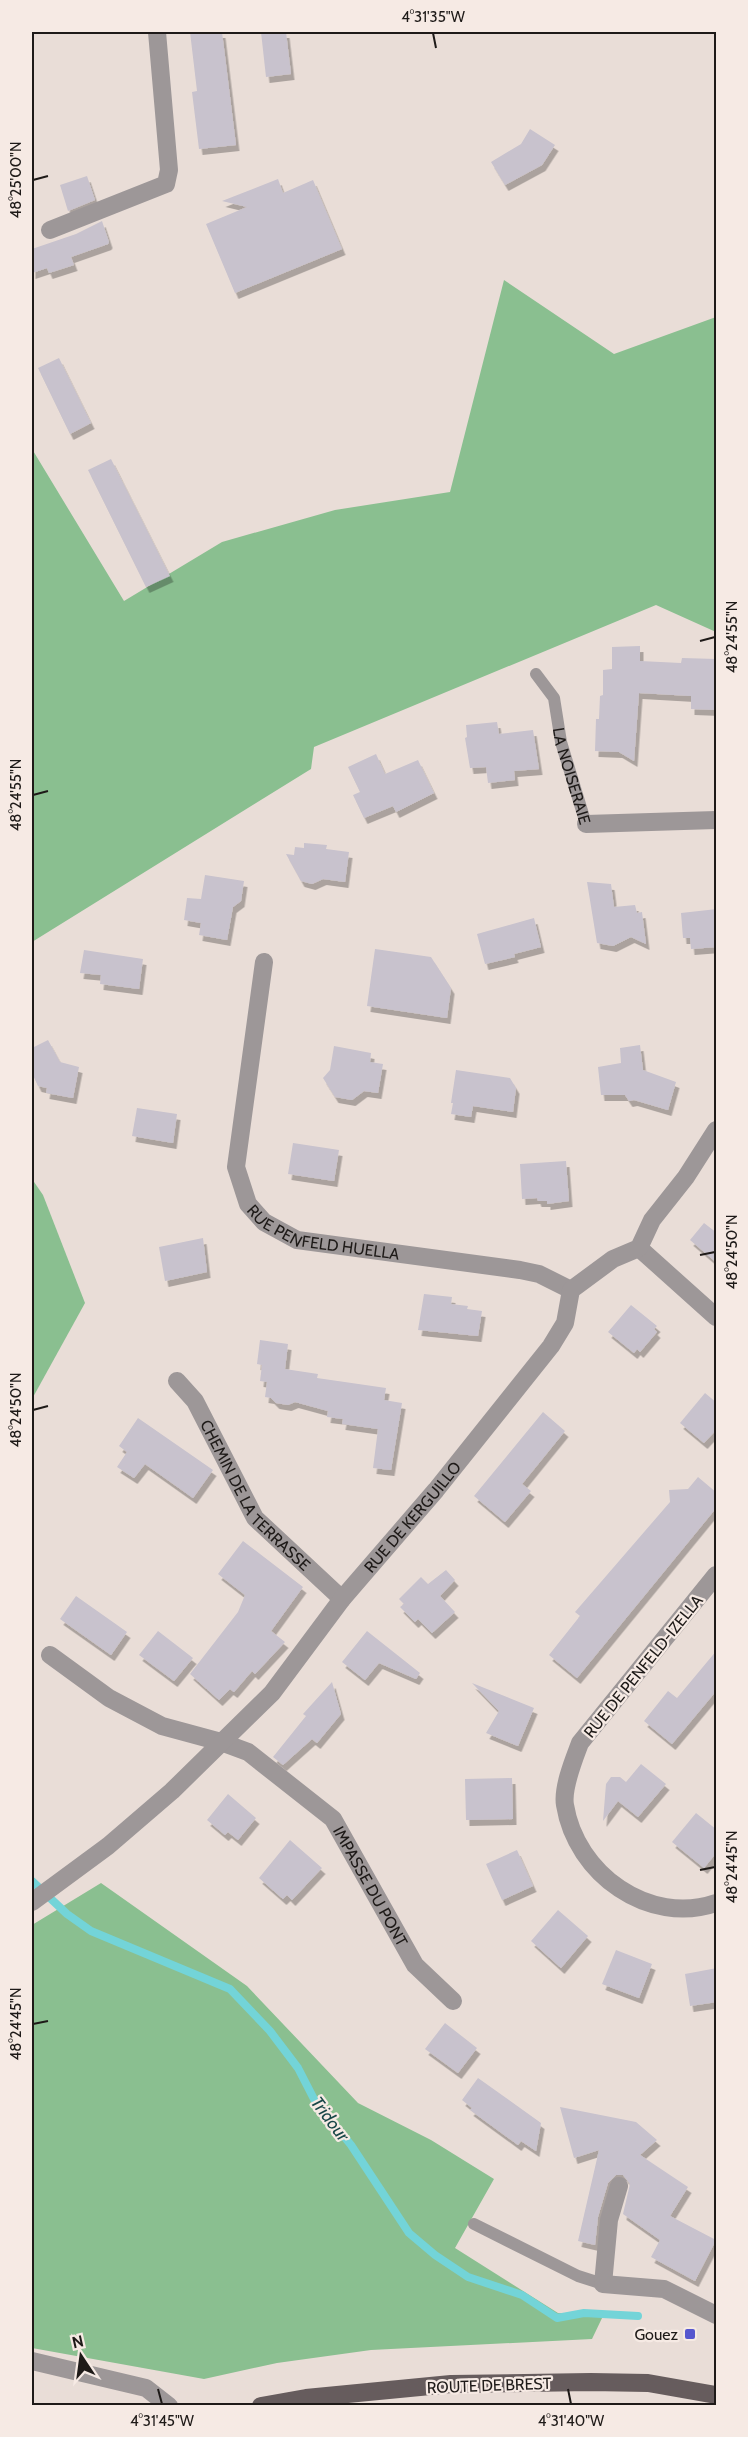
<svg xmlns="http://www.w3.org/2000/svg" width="748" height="2437" font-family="Cabin,sans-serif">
  <defs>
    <filter id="shadow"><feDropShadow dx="3.5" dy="6" stdDeviation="0" flood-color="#0004"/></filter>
  </defs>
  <rect width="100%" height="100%" fill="#e9ddd7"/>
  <g fill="#8abf90">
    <polygon points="504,280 614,354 716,317 716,632 656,605 314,747 311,769 32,942 32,449 124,601 222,542 335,510 450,492"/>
    <polygon points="32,1179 43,1195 85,1303 32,1399"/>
    <polygon points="101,1883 247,1986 358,2103 431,2140 494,2179 455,2248 558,2313 603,2316 592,2339 371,2350 277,2363 204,2379 32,2348 32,1925"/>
  </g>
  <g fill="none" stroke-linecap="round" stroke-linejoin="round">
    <polyline stroke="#73d4d8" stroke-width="8" points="32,1881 67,1914 91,1931 230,1989 270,2031 298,2068 315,2101 351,2145 409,2233 435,2255 468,2277 522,2295 557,2318 584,2313 638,2316"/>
  </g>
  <g fill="#c8c2cd" filter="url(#shadow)">
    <polygon points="190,32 222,32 236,145 199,149 192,92 197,91"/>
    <polygon points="261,32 286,32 291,74 266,77"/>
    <polygon points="530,129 555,145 542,165 505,185 491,162 521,144"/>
    <polygon points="87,176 95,200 68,211 60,185"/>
    <polygon points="278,179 283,193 313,180 342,249 235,293 206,224 247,207 222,201"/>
    <polygon points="102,221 109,242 108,244 71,257 74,265 49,273 47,268 32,273 32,249 76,234"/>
    <polygon points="59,358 91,423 70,434 38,368"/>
    <polygon points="111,459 170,576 146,587 88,470"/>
    <polygon points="640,646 640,661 681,663 682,658 717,659 717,710 691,709 691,696 639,693 634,761 619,752 595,751 596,719 599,719 600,696 603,695 603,670 612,669 612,647"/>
    <polygon points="497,722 499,734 533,730 539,769 514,771 515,780 488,783 486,767 470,768 465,738 467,737 466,725"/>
    <polygon points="376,754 385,774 418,760 434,793 396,812 393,806 364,818 353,795 360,792 348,767"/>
    <polygon points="304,843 327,845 326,849 349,852 345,882 323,879 312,884 301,881 286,854 294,855 295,847 304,848"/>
    <polygon points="205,875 244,881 241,901 233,907 227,940 199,935 201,923 184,920 187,898 201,899"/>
    <polygon points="587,882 611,884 614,907 635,905 637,913 642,912 646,944 631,937 613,946 597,943"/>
    <polygon points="717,909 717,947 691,949 690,938 683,938 681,913"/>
    <polygon points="534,918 541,947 514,954 515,957 485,964 477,934"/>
    <polygon points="375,949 431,957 451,988 447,1018 367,1006"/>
    <polygon points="84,950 143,959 139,989 100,984 101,975 80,973"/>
    <polygon points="48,1040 60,1062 79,1067 73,1098 46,1093 47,1088 38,1086 32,1073 32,1048"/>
    <polygon points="640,1045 643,1070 676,1082 668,1110 634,1100 629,1101 625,1095 601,1095 598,1067 621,1063 620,1048"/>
    <polygon points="334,1046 371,1053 370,1062 383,1064 378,1093 364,1091 352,1100 335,1097 323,1078 330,1070"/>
    <polygon points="456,1070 510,1078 516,1088 513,1112 473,1106 471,1117 451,1114 453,1103 451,1103"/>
    <polygon points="137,1108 177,1114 173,1143 132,1136"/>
    <polygon points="293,1143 339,1150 334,1181 288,1174"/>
    <polygon points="566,1161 569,1201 547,1204 547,1201 538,1201 537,1198 522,1199 520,1164"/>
    <polygon points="704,1223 717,1233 717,1263 690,1240"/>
    <polygon points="203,1238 207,1272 165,1281 159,1247"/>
    <polygon points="424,1294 452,1297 451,1304 468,1306 467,1309 482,1311 478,1336 418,1330"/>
    <polygon points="631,1305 657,1326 654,1329 657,1332 640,1352 637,1349 634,1353 608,1332"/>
    <polygon points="260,1340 288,1344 285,1369 318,1374 317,1378 386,1388 384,1400 402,1403 391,1470 373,1468 378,1429 342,1424 343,1419 327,1417 328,1411 295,1402 288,1405 276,1403 271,1398 265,1397 267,1382 260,1381 262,1365 257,1364"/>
    <polygon points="705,1393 717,1403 717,1429 704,1443 680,1423"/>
    <polygon points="543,1412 565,1431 522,1484 531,1491 505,1522 474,1496"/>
    <polygon points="138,1418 213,1470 193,1498 145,1464 134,1478 117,1467 127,1452 119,1446"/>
    <polygon points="698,1477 717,1493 717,1507 577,1678 549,1655 580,1616 575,1612 670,1502 669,1490 688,1489"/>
    <polygon points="243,1541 303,1587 271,1631 285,1642 255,1674 252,1671 234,1692 230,1689 219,1700 190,1674 238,1612 245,1595 218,1574"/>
    <polygon points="446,1570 455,1580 440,1596 455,1612 432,1633 418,1619 415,1622 400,1607 404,1604 399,1599 421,1577 428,1584"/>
    <polygon points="76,1596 127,1632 111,1655 60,1619"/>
    <polygon points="158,1631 193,1658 174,1681 139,1655"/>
    <polygon points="367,1631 420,1673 416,1679 379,1663 365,1680 342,1662"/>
    <polygon points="717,1650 717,1690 672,1744 644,1721 668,1691 677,1698"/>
    <polygon points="332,1682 341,1714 317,1743 312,1739 283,1765 273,1757 306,1716 303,1714"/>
    <polygon points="472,1683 534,1708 518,1746 486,1733 499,1711"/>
    <polygon points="641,1764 666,1784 638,1817 618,1801 603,1821 606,1784 611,1777 620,1777 626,1782"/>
    <polygon points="512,1778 513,1819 466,1820 465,1779"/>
    <polygon points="228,1794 256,1818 238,1840 228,1832 225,1835 207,1820"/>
    <polygon points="696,1813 717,1830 717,1852 704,1868 672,1842"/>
    <polygon points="290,1840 322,1868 292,1900 287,1895 283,1899 259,1878"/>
    <polygon points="517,1850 533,1886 502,1900 486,1864"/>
    <polygon points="558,1910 588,1936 561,1968 531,1941"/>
    <polygon points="616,1950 652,1964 639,1998 602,1984"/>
    <polygon points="717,1968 717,2002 690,2006 685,1974"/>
    <polygon points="445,2023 477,2048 458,2073 425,2049"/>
    <polygon points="478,2078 541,2123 536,2151 521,2141 518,2145 470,2110 472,2108 462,2100"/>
    <polygon points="560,2107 636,2122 657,2140 640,2155 688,2187 670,2216 716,2240 695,2281 651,2257 660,2240 623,2214 630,2184 623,2175 616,2175 608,2183 598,2217 595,2245 578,2241 599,2150 574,2158"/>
  </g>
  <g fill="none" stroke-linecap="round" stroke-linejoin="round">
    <g stroke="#9d9798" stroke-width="12">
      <path id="s1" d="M536 674 554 698 561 742 586 824"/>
      <polyline points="474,2224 578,2276 603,2284"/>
    </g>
    <g stroke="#9d9798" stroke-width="18">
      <polyline points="50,230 166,184 169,170 157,32"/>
      <polyline points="586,824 716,820"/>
      <path id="s2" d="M264 962 236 1167 248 1204 264 1222 297 1240 520 1270 539 1274 571 1290"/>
      <polyline points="639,1248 716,1317"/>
      <path id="s3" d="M177 1381 195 1401 255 1518 342 1599"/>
      <path d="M716 1575 580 1743C574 1759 562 1788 565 1805 576 1874 649 1926 716 1903"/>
      <path id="s4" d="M50 1655 109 1698 162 1726 221 1742 248 1752 333 1819 415 1965 453 2001"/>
      <path id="s5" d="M32 1902 108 1846 172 1791 272 1693 342 1599 436 1490 551 1346 565 1323 571 1290 613 1259 639 1248 652 1220 686 1177 716 1130"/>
      <polyline points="619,2186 609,2220 603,2284 664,2289 716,2315"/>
      <polyline points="32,2361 146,2388 169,2406"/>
    </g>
    <polyline stroke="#665c5d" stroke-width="18" points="261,2406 306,2398 451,2384 591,2382 648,2383 716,2395"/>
  </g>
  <path fill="none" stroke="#1e1a18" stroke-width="2" d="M433 33 436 48M33 180 48 176M700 641 715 637M33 795 48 791M700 1255 715 1252M33 1410 48 1406M700 1870 715 1867M33 2024 48 2021M158 2389 162 2404M568 2389 571 2404"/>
  <rect fill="#5656ce" stroke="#f6eae4" stroke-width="2" x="684" y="2328" width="12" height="12" rx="3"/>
  <g text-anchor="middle" stroke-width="4.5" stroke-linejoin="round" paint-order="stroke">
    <g font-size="16" fill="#1e1a18" stroke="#f6eae4">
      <text dy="6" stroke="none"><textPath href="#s1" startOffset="110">LA NOISERAIE</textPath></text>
      <text dy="6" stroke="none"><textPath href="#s2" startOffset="330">RUE PENFELD HUELLA</textPath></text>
      <text dy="6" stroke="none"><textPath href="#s3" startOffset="140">CHEMIN DE LA TERRASSE</textPath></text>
      <text dy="6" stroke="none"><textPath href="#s5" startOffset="544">RUE DE KERGUILLO</textPath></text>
      <text transform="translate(643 1666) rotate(-51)" y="6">RUE DE PENFELD-IZELLA</text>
      <text dy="6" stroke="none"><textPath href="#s4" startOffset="408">IMPASSE DU PONT</textPath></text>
      <text transform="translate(489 2385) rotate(-2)" y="6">ROUTE DE BREST</text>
    </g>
    <g font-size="16" fill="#1e1a18" stroke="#f6eae4" text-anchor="end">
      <text x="678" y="2340">Gouez</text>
    </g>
    <g font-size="18" font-style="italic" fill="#194748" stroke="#f6eae4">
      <text transform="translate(330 2119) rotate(53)" y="6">Tridour</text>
    </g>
  </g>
  <rect width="748" height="2437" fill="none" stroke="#f6eae4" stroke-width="66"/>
  <g transform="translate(81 2356) rotate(347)" stroke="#f6eae4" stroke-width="4.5" paint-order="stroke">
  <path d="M0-4.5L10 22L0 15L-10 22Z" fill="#1e1a18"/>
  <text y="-9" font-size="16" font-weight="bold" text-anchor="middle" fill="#1e1a18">N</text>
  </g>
  <rect x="33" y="33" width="682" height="2371" fill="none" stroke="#1e1a18" stroke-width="2"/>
  <g font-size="15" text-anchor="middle" fill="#1e1a18">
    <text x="433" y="22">4°31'35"W</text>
    <text transform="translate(16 180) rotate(-90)" y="5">48°25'00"N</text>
    <text transform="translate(732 637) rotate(-90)" y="5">48°24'55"N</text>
    <text transform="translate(16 795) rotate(-90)" y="5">48°24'55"N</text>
    <text transform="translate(732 1252) rotate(-90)" y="5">48°24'50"N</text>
    <text transform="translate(16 1410) rotate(-90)" y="5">48°24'50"N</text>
    <text transform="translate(732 1867) rotate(-90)" y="5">48°24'45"N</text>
    <text transform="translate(16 2024) rotate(-90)" y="5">48°24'45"N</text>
    <text x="162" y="2426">4°31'45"W</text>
    <text x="571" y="2426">4°31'40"W</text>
  </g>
</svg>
